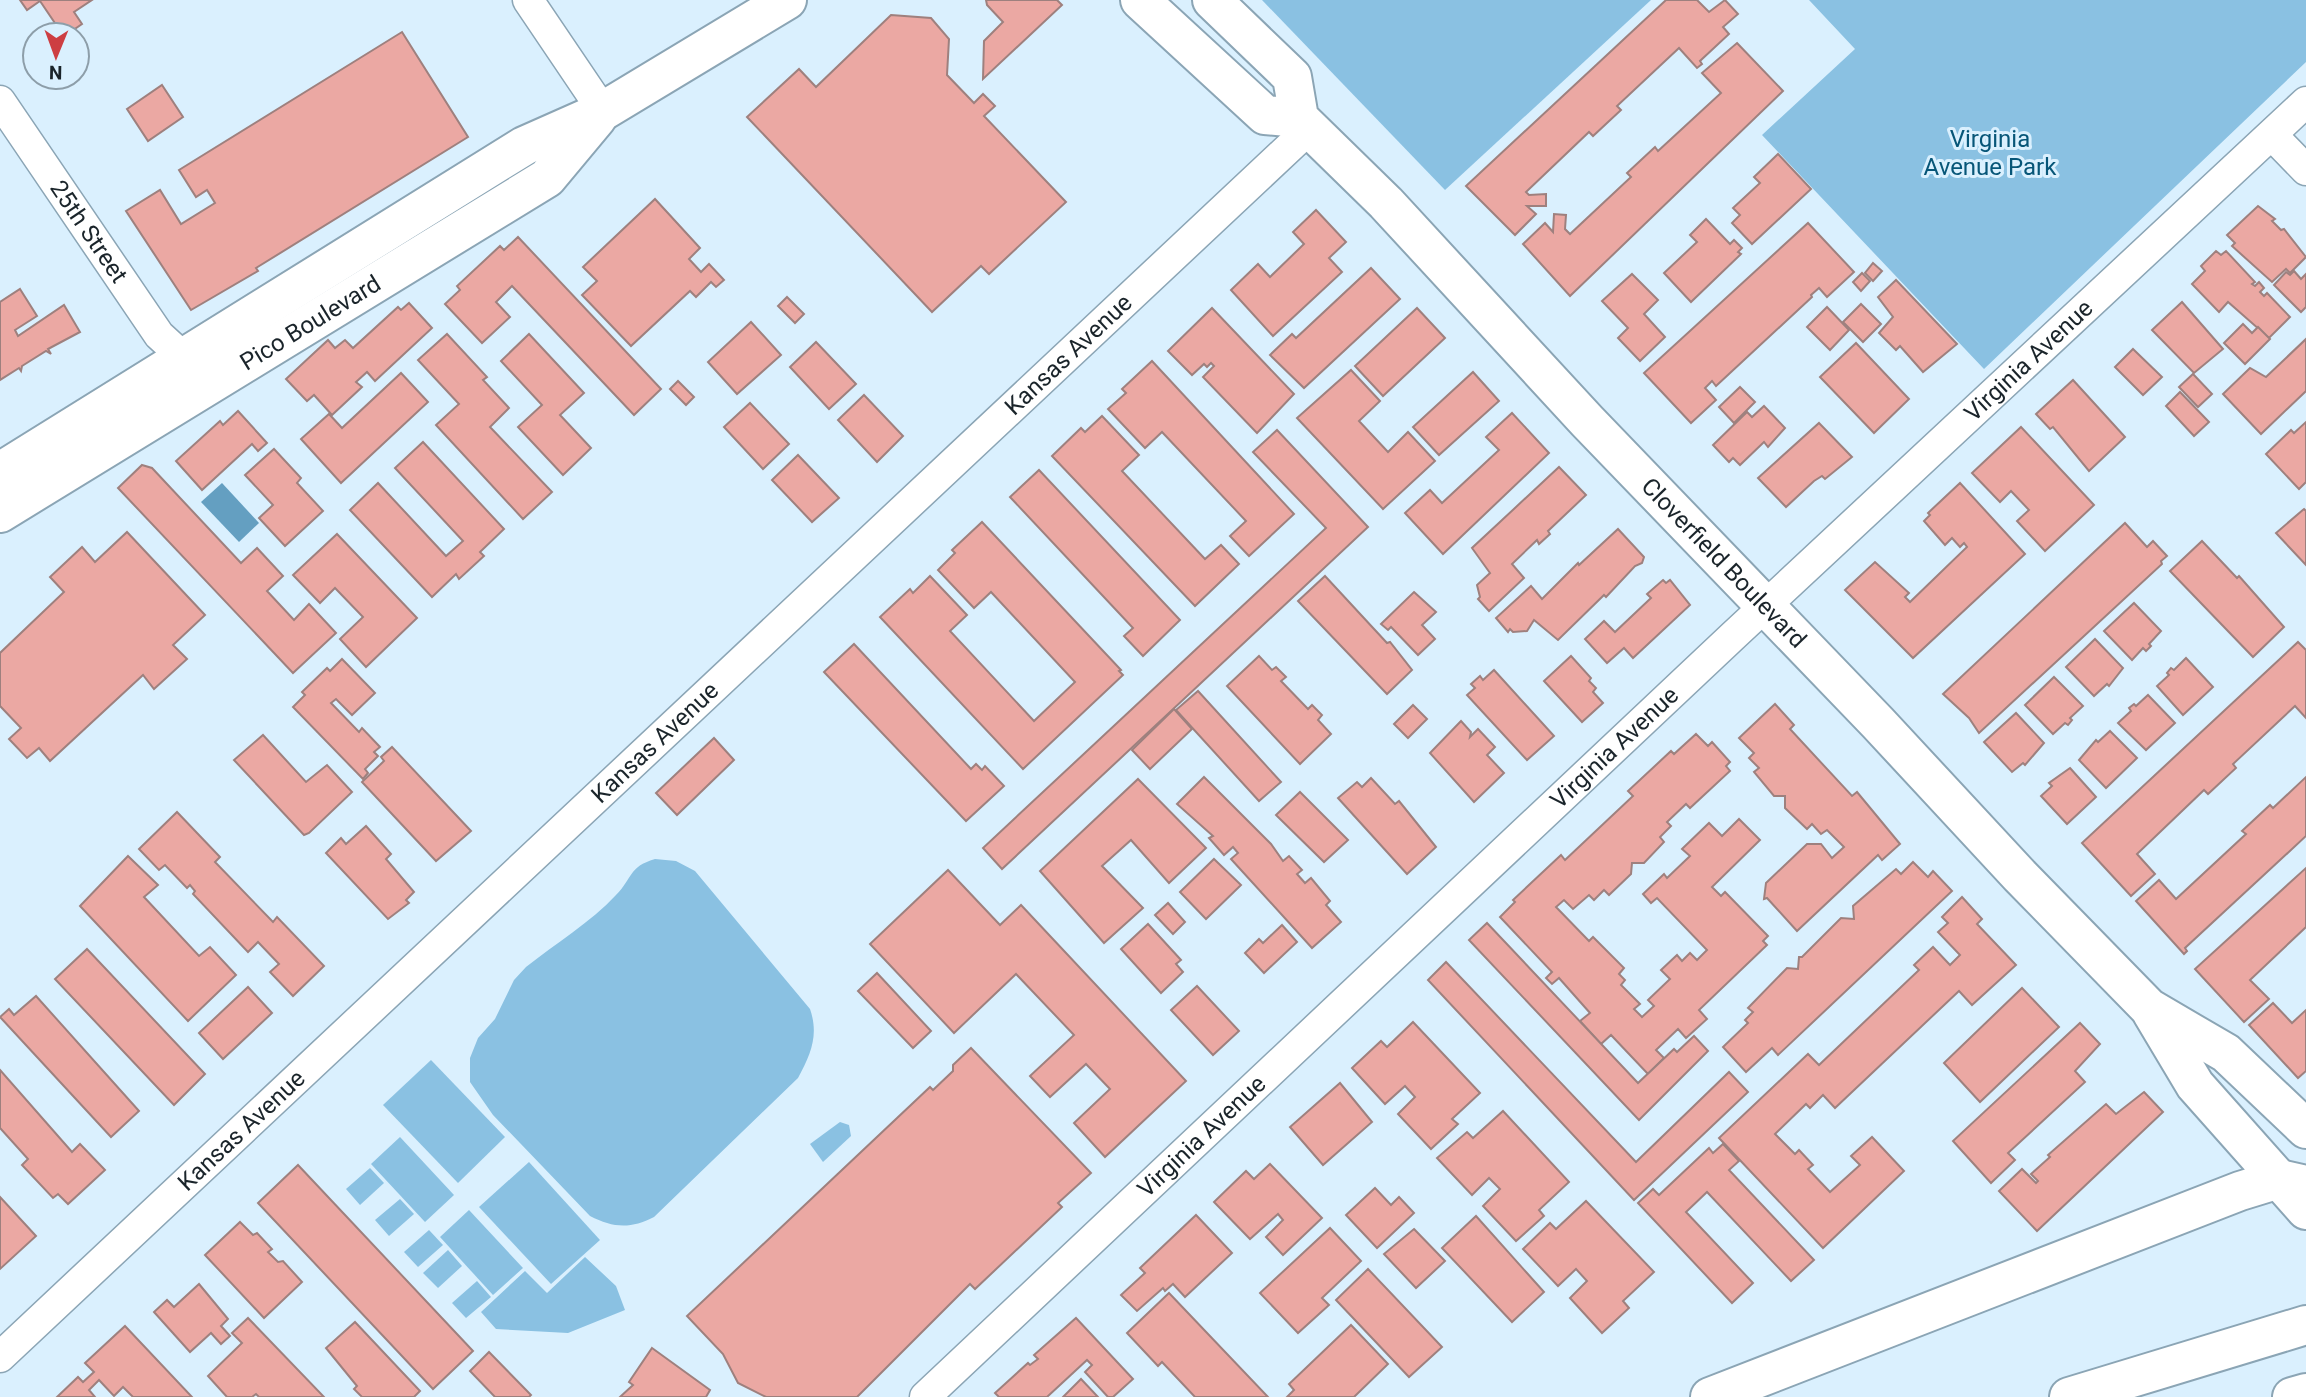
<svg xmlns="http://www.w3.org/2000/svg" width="2306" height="1397" font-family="Roboto,sans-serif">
  <rect width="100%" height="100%" fill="#daf0fe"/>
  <g fill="#8ac1e2">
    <polygon points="1262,0 1651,0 1445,190"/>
    <polygon points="1809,0 2306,0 2306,62 1984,369 1762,135 1855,49"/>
    <path d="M655 859 676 861 695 871 810 1009C819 1035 811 1054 798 1078L654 1217C631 1229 613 1228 590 1216L493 1115 470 1082V1058L478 1038 495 1019 514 980 526 967C555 944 591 922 616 895 633 878 628 867 655 859Z"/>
    <polygon points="431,1060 505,1137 458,1183 383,1105"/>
    <polygon points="840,1122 849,1125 851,1136 823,1162 810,1144"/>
    <polygon points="400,1137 454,1195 425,1222 371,1164"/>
    <polygon points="529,1162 600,1240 551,1284 479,1207"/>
    <polygon points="370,1168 384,1183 360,1205 346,1189"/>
    <polygon points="400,1199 414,1214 389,1236 375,1220"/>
    <polygon points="469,1210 523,1268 493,1295 440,1237"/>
    <polygon points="429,1230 443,1245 418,1267 404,1252"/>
    <polygon points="448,1250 462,1266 438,1288 423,1273"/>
    <polygon points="585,1257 616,1286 625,1310 568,1333 496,1329 481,1312 525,1271 547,1293"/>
    <polygon points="477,1281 491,1297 466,1318 452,1303"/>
  </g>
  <polygon fill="#649fc1" points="222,483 259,523 239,542 201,502"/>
  <g fill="#eba8a3" stroke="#9e807e" stroke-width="2">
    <polygon points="20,0 92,0 74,12 82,24 66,35 63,35 40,1 27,10"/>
    <polygon points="986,0 1057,0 1062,5 983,79 984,41 1003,22 987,5"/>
    <polygon points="1666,0 1697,0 1709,12 1725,0 1738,14 1723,27 1729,34 1700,61 1702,64 1697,68 1679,48 1617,106 1621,110 1593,136 1589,132 1526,192 1529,195 1546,194 1546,206 1527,206 1536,214 1515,235 1466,186"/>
    <polygon points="891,15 931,18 949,39 947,75 974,103 983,94 995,106 984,116 1066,202 989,274 981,266 932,312 747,117 799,69 816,87"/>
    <polygon points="402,32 468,137 256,268 258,271 191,310 126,211 160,190 181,224 215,203 207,190 196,197 179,170"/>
    <polygon points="1737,43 1783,91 1570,296 1523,244 1545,223 1553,232 1554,214 1566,215 1565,229 1570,234 1631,177 1627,173 1655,147 1658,151 1721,93 1702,73"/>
    <polygon points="162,85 183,117 148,141 127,109"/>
    <polygon points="1778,154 1811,189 1752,244 1732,223 1740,215 1733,208 1760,183 1754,177"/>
    <polygon points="655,199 700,248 689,259 701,272 709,264 724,280 716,287 711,282 696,297 690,291 631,346 582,295 597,281 583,267"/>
    <polygon points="2258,206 2275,219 2272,221 2281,230 2284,229 2306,257 2290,273 2286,269 2272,282 2232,246 2235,243 2227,235"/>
    <polygon points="1316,210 1346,242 1329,258 1342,272 1273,336 1231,290 1258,264 1270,277 1304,244 1293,232"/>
    <polygon points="1706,219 1730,244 1734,240 1742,248 1738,252 1741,254 1691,302 1664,273 1697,242 1690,235"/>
    <polygon points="1808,223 1854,272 1827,297 1819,288 1811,295 1812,297 1716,386 1712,381 1705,388 1716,400 1691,423 1644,373"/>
    <polygon points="518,237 661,389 634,415 512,286 496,302 510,317 482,343 445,304 460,290 457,286 500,246 504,250"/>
    <polygon points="2216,251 2221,255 2226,251 2255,282 2252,284 2255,286 2259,282 2264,288 2260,292 2264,296 2267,293 2290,317 2269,338 2228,302 2219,312 2192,284 2205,271 2201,266"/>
    <polygon points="1873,263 1882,271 1873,281 1865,273"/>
    <polygon points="1371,268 1400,299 1304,388 1270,355 1292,334 1296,338"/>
    <polygon points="2294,271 2301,279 2306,274 2306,307 2301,312 2274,285 2286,272 2290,275"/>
    <polygon points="1862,273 1870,281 1861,291 1853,282"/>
    <polygon points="1632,274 1658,300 1644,314 1665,337 1640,361 1618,338 1628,328 1602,301"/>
    <polygon points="1896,280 1957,344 1923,372 1900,346 1896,350 1879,333 1893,317 1878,297"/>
    <polygon points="20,289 37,316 15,330 18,336 64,305 80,332 48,349 51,354 46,351 22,366 21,371 19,368 0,380 0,302"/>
    <polygon points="787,297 804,314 795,323 778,306"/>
    <polygon points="2182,302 2223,349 2194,373 2152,330"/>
    <polygon points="409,303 432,328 375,381 367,372 356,382 362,387 332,415 314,395 307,401 286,379 328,340 335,348 345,340 353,348 398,307 401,310"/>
    <polygon points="1861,304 1881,324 1863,342 1843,322"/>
    <polygon points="1827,307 1849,330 1830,350 1807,327"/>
    <polygon points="1212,308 1294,394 1257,433 1203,377 1214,366 1211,363 1207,367 1204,364 1192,375 1168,351"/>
    <polygon points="1417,308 1445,338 1383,396 1355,366"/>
    <polygon points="751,322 781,355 737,394 708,362"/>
    <polygon points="2243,324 2252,333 2258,327 2270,339 2245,364 2224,343"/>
    <polygon points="447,334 487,377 483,380 509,408 490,427 552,492 523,519 436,425 459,404 418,360"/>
    <polygon points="529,334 584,393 560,415 591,448 563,475 518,427 542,405 501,361"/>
    <polygon points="2306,339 2306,391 2261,434 2223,394 2250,368 2266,377"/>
    <polygon points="816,342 856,384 829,409 790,367"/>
    <polygon points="1856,343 1909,399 1874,433 1820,377"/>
    <polygon points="2133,349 2162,377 2143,395 2115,367"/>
    <polygon points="1152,361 1294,514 1249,556 1230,536 1246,521 1162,432 1145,448 1108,409 1126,393 1122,389"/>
    <polygon points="1351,370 1380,401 1359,421 1388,452 1408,432 1435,461 1383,509 1297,418"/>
    <polygon points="1473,372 1499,401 1439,455 1413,427"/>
    <polygon points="401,373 428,402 341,483 301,439 329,414 342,428"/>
    <polygon points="2193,374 2212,394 2198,407 2179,387"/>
    <polygon points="2073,380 2125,437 2089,471 2053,427 2050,429 2036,414"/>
    <polygon points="678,381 694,397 686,405 670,389"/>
    <polygon points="1740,387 1755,402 1734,423 1719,407"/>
    <polygon points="2180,392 2209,422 2194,436 2166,406"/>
    <polygon points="864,395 903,436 877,462 838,420"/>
    <polygon points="750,403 789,444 763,469 724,427"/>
    <polygon points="1764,406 1785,428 1768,447 1764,442 1740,465 1733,458 1729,462 1713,445 1747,412 1752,417"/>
    <polygon points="238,411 267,443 258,451 252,444 202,490 176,461 220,421 223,425"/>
    <polygon points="1512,413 1549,453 1443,554 1405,513 1430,490 1442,503 1499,450 1486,437"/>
    <polygon points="1102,416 1139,455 1122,471 1205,559 1221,545 1239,564 1195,606 1052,456 1081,428 1085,432"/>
    <polygon points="2306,422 2306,482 2299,489 2266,454 2291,430 2294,433"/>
    <polygon points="1819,423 1852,457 1825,479 1822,476 1814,481 1786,507 1758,478"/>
    <polygon points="2021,427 2094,505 2045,551 2017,521 2029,510 2011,491 2000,502 1972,473"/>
    <polygon points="1277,430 1368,527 1002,869 983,848 1326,528 1253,452"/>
    <polygon points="423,442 504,529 480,552 484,556 459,579 456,574 432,597 350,510 378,483 446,556 463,541 395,468"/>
    <polygon points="274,449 301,478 297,483 323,511 285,546 259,518 273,505 245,475"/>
    <polygon points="798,455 839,498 812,522 772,480"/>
    <polygon points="142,465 152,468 241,563 257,548 283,576 267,591 294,620 309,604 336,633 293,673 118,488"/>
    <polygon points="1559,467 1586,495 1548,531 1550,534 1539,544 1537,540 1512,564 1524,578 1489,611 1478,599 1480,597 1477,585 1490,573 1472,548"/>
    <polygon points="1039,470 1180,620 1143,656 1124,636 1133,628 1010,497"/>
    <polygon points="1960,483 2025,554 1913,658 1845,590 1875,562 1909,593 1905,597 1910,602 1967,547 1964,543 1960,547 1952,538 1945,545 1924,521 1930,515 1928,513"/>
    <polygon points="2304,509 2306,511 2306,565 2276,533"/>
    <polygon points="982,522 1121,670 1119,671 1123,675 1023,769 880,617 910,589 913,593 930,576 967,615 950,631 1034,721 1075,682 991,592 974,608 938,570 955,553 952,550"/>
    <polygon points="2125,523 2147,547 2153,541 2167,556 2161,561 2162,564 1979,733 1969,718 1943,694"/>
    <polygon points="1618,529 1644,557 1642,563 1635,566 1606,597 1604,595 1558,640 1534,620 1527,631 1513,632 1510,629 1508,632 1496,618 1531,586 1542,599 1578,563 1579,565"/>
    <polygon points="127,532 205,615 173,645 187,659 154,689 143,675 50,761 39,748 27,758 9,739 21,728 0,706 0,653 64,592 50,577 82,547 95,562"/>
    <polygon points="337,534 417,618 366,667 340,639 363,617 335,588 320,603 293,575"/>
    <polygon points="2202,541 2237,578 2239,576 2284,627 2253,657 2170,571"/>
    <polygon points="1325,576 1387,643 1390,642 1412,670 1387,694 1298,601"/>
    <polygon points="1663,580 1666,583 1670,580 1690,605 1633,658 1624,648 1607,663 1585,639 1604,621 1615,632 1651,598 1647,594"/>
    <polygon points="1414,592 1436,612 1422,625 1435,639 1418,655 1391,627 1388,630 1381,624"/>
    <polygon points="2134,603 2161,631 2149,644 2151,646 2146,651 2143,648 2132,660 2104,631"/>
    <polygon points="2095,639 2123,668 2109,686 2107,684 2094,696 2066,667"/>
    <polygon points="2298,642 2306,650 2306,718 2295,706 2233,764 2236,768 2208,794 2204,790 2137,854 2155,874 2131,896 2082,843"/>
    <polygon points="854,644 971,769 976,764 982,770 985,766 1004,786 966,821 824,672"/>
    <polygon points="1259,656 1272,670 1276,667 1286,677 1281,681 1308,709 1312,705 1322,715 1318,720 1331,734 1300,764 1227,686"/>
    <polygon points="1571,656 1591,678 1589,681 1596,688 1593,692 1603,703 1582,722 1544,681"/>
    <polygon points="2186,658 2213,687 2183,715 2157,686 2169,675 2167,673 2171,668 2174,670"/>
    <polygon points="342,659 375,693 352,715 336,699 331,703 359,732 362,728 380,747 374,752 378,756 365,769 368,773 363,779 293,707 305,695 302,692 327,668 330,671"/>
    <polygon points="1494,670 1554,736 1527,760 1467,695 1475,688 1471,684 1480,676 1483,680"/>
    <polygon points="2054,677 2083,706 2070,718 2072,720 2068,725 2065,723 2053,734 2025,705"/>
    <polygon points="1198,691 1281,782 1259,801 1176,710"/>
    <polygon points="2148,695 2175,723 2146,750 2118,723 2131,711 2129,708 2134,704 2136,706"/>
    <polygon points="1775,704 1794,725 1790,729 1852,796 1857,792 1900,844 1882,860 1878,855 1797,931 1767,898 1764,899 1766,883 1807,844 1821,844 1832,858 1844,847 1827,830 1821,834 1812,824 1807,829 1785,808 1785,796 1774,796 1754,772 1759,768 1749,758 1754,753 1739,738"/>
    <polygon points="1413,705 1427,719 1408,738 1394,724"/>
    <polygon points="1174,709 1192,729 1150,769 1132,750"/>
    <polygon points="2016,713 2044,743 2025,765 2023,763 2012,772 1984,742"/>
    <polygon points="1461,721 1471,732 1470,737 1478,729 1495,747 1487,755 1504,773 1474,802 1430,753"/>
    <polygon points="2110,731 2137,758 2106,788 2079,760 2096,740 2098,742"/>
    <polygon points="1696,734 1708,746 1712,742 1730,762 1726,766 1730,771 1690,808 1686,804 1667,822 1671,826 1660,837 1664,842 1644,863 1632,863 1631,874 1609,895 1604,890 1594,900 1589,895 1573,909 1564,900 1556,907 1589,941 1593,937 1624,968 1619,974 1625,980 1621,985 1640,1004 1634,1009 1642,1017 1654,1006 1648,1000 1670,979 1661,970 1677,955 1682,961 1690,953 1697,960 1707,950 1657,898 1651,903 1643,894 1664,874 1667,878 1690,856 1682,849 1709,823 1722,836 1739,819 1760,840 1712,887 1721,896 1725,892 1768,936 1763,941 1767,945 1699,1010 1707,1019 1686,1038 1678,1029 1656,1050 1664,1058 1648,1074 1611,1035 1601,1044 1580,1021 1590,1013 1559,978 1552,984 1546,978 1552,972 1500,917 1515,902 1513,900 1561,855 1565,860 1633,796 1628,791 1671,751 1674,754"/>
    <polygon points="263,735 306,782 327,765 352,792 309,833 304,835 234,760"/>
    <polygon points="714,738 734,760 677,815 656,793"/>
    <polygon points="392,747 471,831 436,861 362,782 384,761 381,757"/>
    <polygon points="2070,768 2096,797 2067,824 2041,796 2052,786 2049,783"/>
    <polygon points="1204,777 1271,844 1283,861 1289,856 1302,870 1297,874 1305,883 1311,878 1330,901 1326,905 1341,922 1312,948 1231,859 1238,853 1233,847 1224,855 1209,838 1213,836 1177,804"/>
    <polygon points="2306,777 2306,836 2185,948 2187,951 2184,954 2136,901 2159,880 2176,899 2246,834 2242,831 2270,805 2273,808"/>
    <polygon points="1371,778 1395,804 1399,801 1436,847 1407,874 1338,798 1357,782 1362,787"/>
    <polygon points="1138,779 1206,848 1169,883 1131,840 1102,866 1143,908 1104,943 1040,871"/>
    <polygon points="1300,792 1348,840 1324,862 1276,815"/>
    <polygon points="177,812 220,857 215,862 273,922 277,917 324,966 293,996 270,972 279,964 258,942 248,952 193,894 195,891 190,885 187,888 165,865 159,870 139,849"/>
    <polygon points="366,826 391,854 386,859 414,892 406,900 409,903 388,919 326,853 341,838 346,844"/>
    <polygon points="128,856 158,885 144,897 199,956 210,947 236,975 188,1021 80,906"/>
    <polygon points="1214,859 1241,885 1206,919 1180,892"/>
    <polygon points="1913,862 1928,877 1933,871 1952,891 1778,1055 1772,1048 1746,1072 1723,1047 1748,1023 1745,1020 1753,1012 1748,1008 1787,968 1798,969 1799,957 1802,957 1841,918 1854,919 1853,906 1896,869 1901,874"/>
    <polygon points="2306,868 2306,927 2250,980 2269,999 2244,1022 2195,969"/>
    <polygon points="948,870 1000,925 1021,905 1186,1081 1105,1157 1074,1123 1110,1089 1086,1064 1050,1097 1030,1076 1074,1035 1016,974 954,1033 870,944"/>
    <polygon points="1962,897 1982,919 1977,924 2016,965 1972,1005 1959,991 1835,1108 1823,1095 1810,1108 1806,1104 1775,1134 1795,1154 1799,1150 1813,1165 1808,1169 1830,1192 1860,1165 1851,1156 1872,1137 1904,1171 1823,1248 1719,1138 1808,1054 1819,1065 1919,970 1914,965 1933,947 1950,965 1960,955 1938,932 1948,923 1942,917"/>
    <polygon points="1168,903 1185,922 1173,934 1155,915"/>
    <polygon points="1487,923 1638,1083 1674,1049 1677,1052 1694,1036 1708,1051 1639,1120 1469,940"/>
    <polygon points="1148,924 1181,960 1176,964 1183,972 1161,993 1121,949"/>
    <polygon points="1282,925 1297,942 1264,973 1245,953 1259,939 1263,943"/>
    <polygon points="87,949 205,1074 174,1105 55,979"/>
    <polygon points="1446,962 1636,1162 1729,1072 1748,1092 1634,1200 1428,980"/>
    <polygon points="877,973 931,1031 913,1048 858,991"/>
    <polygon points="1197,986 1239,1031 1213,1055 1171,1010"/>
    <polygon points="248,987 272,1013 223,1059 199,1033"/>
    <polygon points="2022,988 2059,1027 1980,1102 1944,1063"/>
    <polygon points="36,996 139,1111 111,1137 0,1017 9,1009 14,1015"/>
    <polygon points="2273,1003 2292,1023 2306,1010 2306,1071 2298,1078 2249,1025"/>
    <polygon points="1413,1022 1480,1093 1452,1119 1458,1124 1431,1149 1398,1114 1415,1097 1405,1086 1385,1104 1352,1068 1381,1041 1387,1047"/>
    <polygon points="2080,1023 2100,1044 2075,1071 2085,1082 2008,1153 2015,1160 1991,1183 1953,1141"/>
    <polygon points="971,1048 1091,1173 1058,1203 1062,1207 975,1289 970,1284 857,1397 766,1397 738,1383 723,1354 687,1316 930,1087 933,1090 953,1071 953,1065"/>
    <polygon points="0,1070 72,1152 80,1144 105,1170 68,1204 58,1194 53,1198 22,1165 28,1159 0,1128"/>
    <polygon points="1340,1083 1372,1122 1323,1165 1290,1127"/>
    <polygon points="2144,1092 2163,1112 2037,1231 1999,1191 2022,1169 2036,1183 2038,1181 2031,1174 2050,1157 2048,1155 2106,1104 2116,1114"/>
    <polygon points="1503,1111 1569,1182 1539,1210 1544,1216 1516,1241 1483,1206 1500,1189 1489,1178 1472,1195 1437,1158 1467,1132 1473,1138"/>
    <polygon points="1723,1144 1739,1161 1729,1170 1814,1260 1791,1281 1707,1192 1686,1212 1753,1283 1732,1303 1638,1203 1653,1189 1659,1195 1709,1148 1713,1153"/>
    <polygon points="1270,1164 1322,1218 1283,1255 1266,1237 1283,1220 1278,1214 1250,1239 1214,1202 1246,1171 1254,1179"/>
    <polygon points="298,1165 473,1351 433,1389 258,1203"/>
    <polygon points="1375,1188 1391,1205 1399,1197 1414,1213 1377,1248 1346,1215"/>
    <polygon points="0,1197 36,1236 0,1269"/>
    <polygon points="1586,1201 1654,1272 1623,1301 1629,1308 1602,1333 1570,1298 1587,1281 1576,1269 1558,1286 1523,1249 1550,1223 1556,1229"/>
    <polygon points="1196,1215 1232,1253 1185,1297 1173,1284 1165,1291 1163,1288 1137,1311 1121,1295 1145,1273 1140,1268"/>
    <polygon points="1476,1216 1544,1292 1512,1322 1442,1248"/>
    <polygon points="240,1222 253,1235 257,1233 272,1249 268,1252 278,1262 283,1261 302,1282 264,1318 205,1255"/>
    <polygon points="1330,1228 1361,1261 1322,1298 1329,1305 1298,1333 1260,1293"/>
    <polygon points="1414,1229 1445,1261 1416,1288 1384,1254"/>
    <polygon points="1368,1269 1442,1347 1409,1377 1336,1300"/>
    <polygon points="199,1284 228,1319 221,1326 230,1336 221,1344 211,1333 190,1352 154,1312 167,1300 174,1307"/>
    <polygon points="1169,1293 1268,1397 1195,1397 1162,1362 1158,1366 1127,1333"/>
    <polygon points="248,1318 324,1397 259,1397 256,1394 252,1397 227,1397 208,1376 242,1343 232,1333"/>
    <polygon points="1076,1318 1133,1379 1113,1397 1108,1397 1085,1372 1092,1365 1087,1360 1047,1397 999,1397 995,1393 1028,1363 1030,1365 1038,1359 1034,1355"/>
    <polygon points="355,1322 420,1391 414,1397 362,1397 354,1389 357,1386 326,1348"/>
    <polygon points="1351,1325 1388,1364 1354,1397 1287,1397 1294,1390 1289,1384"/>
    <polygon points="125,1326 192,1397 133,1397 123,1387 114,1396 99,1380 89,1390 95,1397 57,1397 78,1377 83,1382 94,1372 85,1363"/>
    <polygon points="652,1348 710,1390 706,1397 620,1397 633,1385 629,1382"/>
    <polygon points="489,1352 531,1395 529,1397 495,1397 470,1371"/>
    <polygon points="1081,1379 1098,1397 1063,1397"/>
  </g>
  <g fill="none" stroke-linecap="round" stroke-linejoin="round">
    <g stroke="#8ba5b5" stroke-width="33">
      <g id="street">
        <polyline points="528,0 603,111"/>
        <path id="s1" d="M0 101 159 335 183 357"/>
        <polyline points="2272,135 2306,170"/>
        <path id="s2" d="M0 1357 1310 128"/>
        <path id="s3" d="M925 1397 1733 636 2306 102"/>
      </g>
    </g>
    <g stroke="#8ba5b5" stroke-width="42">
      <g id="secondary">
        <polyline points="1140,0 1265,115 1299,118"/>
        <path id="s4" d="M1212 0 1292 77 1299 118 1386 203 1587 421 1878 723 2020 876 2149 1008 2226 1053 2306 1129"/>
        <polyline points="0,472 524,146 603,111 787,0"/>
        <path id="s5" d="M0 513 547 178 597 118"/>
        <polyline points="2152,1013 2195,1085 2306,1210"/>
      </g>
    </g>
    <g stroke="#8ba5b5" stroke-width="42">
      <g id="highway">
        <polyline points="1710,1397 2240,1191 2279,1179 2306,1185"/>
        <polyline points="2069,1397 2306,1325"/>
        <polyline points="2292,1397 2306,1393"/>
      </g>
    </g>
    <use href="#street" stroke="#fff" stroke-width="30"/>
    <use href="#secondary" stroke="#fff" stroke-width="38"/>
    <use href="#highway" stroke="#fff" stroke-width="38"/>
  </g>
  <g text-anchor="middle" stroke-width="6" stroke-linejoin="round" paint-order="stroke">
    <g font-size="24" fill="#075678" stroke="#daf0fe">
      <text x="1990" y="147">Virginia<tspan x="1990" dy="28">Avenue Park</tspan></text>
    </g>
    <g font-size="24" fill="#1a242a" stroke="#daf0fe">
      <text dy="8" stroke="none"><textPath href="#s1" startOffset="158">25th Street</textPath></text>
      <text dy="8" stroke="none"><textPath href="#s5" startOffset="364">Pico Boulevard</textPath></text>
      <text dy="8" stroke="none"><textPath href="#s2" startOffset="1465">Kansas Avenue</textPath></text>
      <text dy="8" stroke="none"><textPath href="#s3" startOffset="1514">Virginia Avenue</textPath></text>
      <text dy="8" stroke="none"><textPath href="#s4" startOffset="768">Cloverfield Boulevard</textPath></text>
      <text dy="8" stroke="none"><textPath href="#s2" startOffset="898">Kansas Avenue</textPath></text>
      <text dy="8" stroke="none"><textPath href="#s3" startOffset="947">Virginia Avenue</textPath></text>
      <text dy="8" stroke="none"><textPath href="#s2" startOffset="331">Kansas Avenue</textPath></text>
      <text dy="8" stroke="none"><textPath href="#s3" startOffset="380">Virginia Avenue</textPath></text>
    </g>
  </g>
  <g transform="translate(56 56) rotate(181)"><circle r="33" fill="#daf0fe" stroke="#8d9ea9" stroke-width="2"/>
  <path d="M0-5L12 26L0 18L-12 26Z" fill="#cd3e42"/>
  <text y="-10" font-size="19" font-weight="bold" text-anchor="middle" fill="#1a242a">N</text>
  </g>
</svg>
